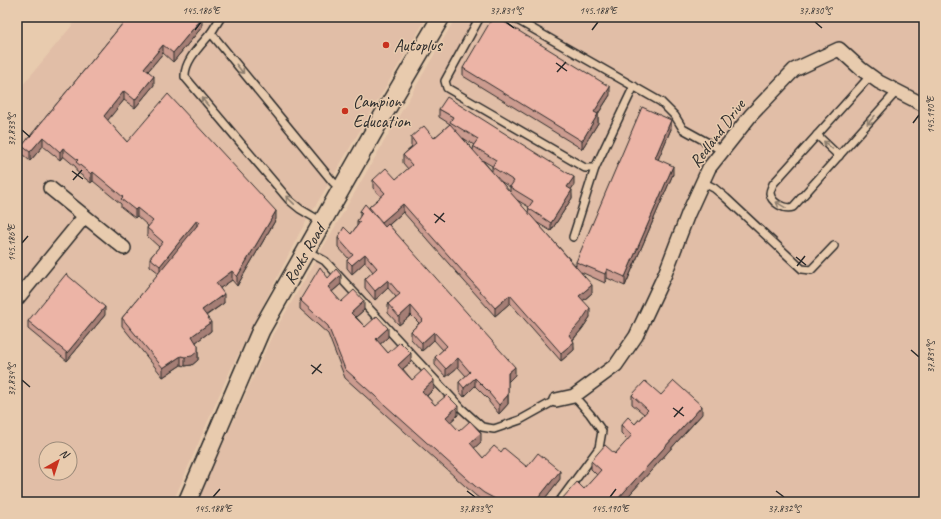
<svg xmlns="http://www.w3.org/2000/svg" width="941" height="519" font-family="Caveat,sans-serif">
  <rect width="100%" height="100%" fill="#e8cbae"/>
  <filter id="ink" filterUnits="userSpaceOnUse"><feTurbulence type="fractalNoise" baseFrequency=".025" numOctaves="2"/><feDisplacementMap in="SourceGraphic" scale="8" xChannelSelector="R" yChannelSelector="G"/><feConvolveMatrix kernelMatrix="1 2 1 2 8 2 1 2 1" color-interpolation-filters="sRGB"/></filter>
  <g filter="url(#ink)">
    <g fill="#e1bea7" fill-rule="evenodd">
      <path d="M79 17H427L300 232 226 379 173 502H17V92ZM46 449H70V473H46Z"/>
      <polygon points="456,17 924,17 924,502 197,502 272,336"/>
    </g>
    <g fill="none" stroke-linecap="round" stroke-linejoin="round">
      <g stroke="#2b2b2b" stroke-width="10">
        <g id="service">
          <polyline points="480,17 445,81 447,88 585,168 595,168 634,86"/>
          <polyline points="512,17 661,102 675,116 683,129 723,151"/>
          <polyline points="211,33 221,17"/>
          <path d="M871 75 773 184C772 187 770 190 770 193 771 203 785 210 793 207L897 91"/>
          <polyline points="817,135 839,156"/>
          <polyline points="702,182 714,188 726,198 802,269 811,270 834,246"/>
          <path d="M322 222 300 209 289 200 185 77C184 61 201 45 211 33L333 182 341 189"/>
          <polyline points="573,237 595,168"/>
          <polyline points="307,251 325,261 461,408 482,427 494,429 520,420 556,400"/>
          <polyline points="559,502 599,448 602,431 590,414 574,396"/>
        </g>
      </g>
      <g stroke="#2b2b2b" stroke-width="16">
        <g id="minor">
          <polyline points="50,188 124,248"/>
          <polyline points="17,299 84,217"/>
          <polyline points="556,400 574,396 616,365 636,336 665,274 688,214 709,168 751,115 794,70 839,49 861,69 879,82 924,105"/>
        </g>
      </g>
      <g stroke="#2b2b2b" stroke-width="20">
        <polyline id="tertiary" points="187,502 261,330 382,117 441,17"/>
      </g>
      <use href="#service" stroke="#e8cbae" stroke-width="7"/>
      <use href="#minor" stroke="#e8cbae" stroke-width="13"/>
      <use href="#tertiary" stroke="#e8cbae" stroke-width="17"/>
    </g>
    <g fill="#cb9b8f" stroke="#2b2b2b" fill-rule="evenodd">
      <polygon points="128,17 202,27 173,62 163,53 148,71 154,85 135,108 124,100 107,120 127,142 276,219 237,286 232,280 220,288 224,303 206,316 211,331 196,342 198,354 198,360 192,365 185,366 181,365 163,377 122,326 122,318 159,273 150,266 150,258 159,247 147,236 147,228 148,226 137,216 135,218 121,207 121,204 93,181 91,183 76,171 76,167 63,156 60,160 43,146 30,161 22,154 22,146"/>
      <polygon points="463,68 610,95 598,114 598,123 582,149 463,76"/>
      <path d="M439 109 574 185 571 189 572 198 551 231 536 222 576 266V262L671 129 658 159 673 174 625 286 607 278 605 283 581 272 592 293 583 301 590 317 582 329 573 340 574 350 561 361 510 303 495 316 403 212 389 225 515 375 508 381V404L499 414 489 402V400L475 386 464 397 459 391V382L466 376 458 367 446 377 435 365V357L443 350 434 340 422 351 411 339V331L419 323 411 315 399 325 388 313V304L396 297 388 288 375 300 365 288V279L373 272 365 262 352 274 347 268V260L349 259 338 247V238L351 234 357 226V221L360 217V211L369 209V207L381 197 373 188V180L396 179 408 169 403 163V155L412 147 411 146V137L434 138 450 124 439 117ZM463 138 474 145 473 150ZM482 160 492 166V171ZM500 181 510 187V192ZM517 200 529 207 528 213Z"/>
      <polygon points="328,278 341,284 332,292 341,302 364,310 356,317 365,327 388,337 380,344 388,353 411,362 403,369 412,380 434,389 427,396 435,405 458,415 450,422 459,431 481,442 474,448 483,458 501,452 527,467 560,479 542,502 484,502 475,495 345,378 328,334 300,309 300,300"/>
      <polygon points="105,315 67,361 28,329 28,321"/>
      <polygon points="632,395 661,395 702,414 623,502 562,502 562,499 584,489 597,475 591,469 591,461 615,454 628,440 621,433 621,425 635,424 644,414 632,404"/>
    </g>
    <g fill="#a57e74" stroke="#2b2b2b">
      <polygon points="202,18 202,27 173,62 173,53"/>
      <polygon points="163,45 163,53 144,76 144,68"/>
      <polygon points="154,76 154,85 135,108 135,100"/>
      <polygon points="610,87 610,95 594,120 594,112"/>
      <polygon points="124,91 124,100 104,125 104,116"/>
      <polygon points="598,114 598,123 582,149 582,141"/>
      <polygon points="671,120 671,129 655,167 655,158"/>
      <polygon points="43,137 43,146 30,161 30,152"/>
      <polygon points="63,148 63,156 60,160 60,152"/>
      <polygon points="673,166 673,174 625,286 625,277"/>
      <polygon points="93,172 93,181 91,183 91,174"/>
      <polygon points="574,177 574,185 567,196 567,187"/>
      <polygon points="572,190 572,198 551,231 551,223"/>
      <polygon points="403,204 403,212 382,231 382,222"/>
      <polygon points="137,208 137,216 135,218 135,210"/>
      <polygon points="276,211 276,219 237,286 237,277"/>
      <polygon points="197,220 197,228 160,274 160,266"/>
      <polygon points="365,254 365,262 352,274 352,265"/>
      <polygon points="607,269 607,278 605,283 605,274"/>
      <polygon points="232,271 232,280 216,291 216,283"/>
      <polygon points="341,275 341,284 328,295 328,287"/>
      <polygon points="388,280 388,288 375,300 375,291"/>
      <polygon points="592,285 592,293 579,304 579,296"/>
      <polygon points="224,294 224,303 202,318 202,310"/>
      <polygon points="510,295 510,303 495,316 495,308"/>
      <polygon points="364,301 364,310 351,321 351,313"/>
      <polygon points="411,306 411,315 399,325 399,317"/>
      <polygon points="105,307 105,315 67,361 67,353"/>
      <polygon points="590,308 590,317 582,329 569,344 569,335"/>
      <polygon points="211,322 211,331 192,345 192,336"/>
      <polygon points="388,328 388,337 376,348 376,339"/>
      <polygon points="434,332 434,340 422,351 422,343"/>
      <polygon points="574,342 574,350 561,361 561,353"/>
      <polygon points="198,346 198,360 192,365 185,366 185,357"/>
      <polygon points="411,353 411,362 398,373 398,365"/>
      <polygon points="181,356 181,365 163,377 163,368"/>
      <polygon points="458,358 458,367 446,377 446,369"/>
      <polygon points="515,367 515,375 508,382 508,373"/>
      <polygon points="475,378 475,386 464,397 464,388"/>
      <polygon points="434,380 434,389 422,400 422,391"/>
      <polygon points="508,395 508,404 499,414 499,405"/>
      <polygon points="458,406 458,415 446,426 446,417"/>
      <polygon points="702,406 702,414 623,502 615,502"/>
      <polygon points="481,433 481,442 470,452 470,443"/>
      <polygon points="560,471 560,479 542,502 535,502"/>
    </g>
    <g fill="#ecb4a6" stroke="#2b2b2b">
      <polygon points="128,17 200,17 202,18 173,53 163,45 144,68 154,76 135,100 124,91 104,116 127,142 168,94 276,211 237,277 232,271 216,283 224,294 202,310 211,322 192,336 198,346 198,351 192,356 185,357 181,356 163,368 122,318 200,222 197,220 160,266 150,258 163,242 147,228 153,221 137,208 135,210 121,199 123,197 93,172 91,174 76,162 78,160 63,148 60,152 43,137 30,152 22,146"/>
      <polygon points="493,17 496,17 610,87 594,112 598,114 582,141 463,68"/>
      <polygon points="447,97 574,177 567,187 572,190 551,223 528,208 533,201 510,187 514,181 492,167 496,160 473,146 478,139 450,122 453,117 439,109"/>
      <polygon points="642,107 671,120 655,158 673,166 625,277 607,269 605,274 576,262"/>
      <polygon points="450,124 592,285 579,296 590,308 582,320 569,335 574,342 561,353 510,295 495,308 403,204 382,222 369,207 385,193 373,180 386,168 396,179 412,165 403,155 416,144 411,137 424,126 434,138"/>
      <polygon points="365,204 385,227 388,224 515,367 508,373 508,395 499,405 489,393 490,393 475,378 464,388 459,382 470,372 458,358 446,369 435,357 447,346 434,332 422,343 411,331 423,320 411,306 399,317 388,304 400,294 388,280 375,291 365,279 377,268 365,254 352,265 347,260 353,255 338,238 344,227 351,234 360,222 357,221 362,213 360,211"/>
      <polygon points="320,267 328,278 336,269 341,275 328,287 341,302 354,290 364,301 351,313 365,327 377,316 388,328 376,339 388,353 400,342 411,353 398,365 412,380 424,369 434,380 422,391 435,405 447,395 458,406 446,417 459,431 470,421 481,433 470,443 483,458 494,446 501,452 504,448 527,467 538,453 560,471 535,502 501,502 484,493 475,486 345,369 328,326 300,300"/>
      <polygon points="66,274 105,307 67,353 28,321"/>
      <polygon points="645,381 661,395 674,381 702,406 615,502 565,502 562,499 577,482 584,489 601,470 591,461 605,445 615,454 632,435 621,425 628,417 635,424 648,410 632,395"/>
    </g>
    <defs><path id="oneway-shaft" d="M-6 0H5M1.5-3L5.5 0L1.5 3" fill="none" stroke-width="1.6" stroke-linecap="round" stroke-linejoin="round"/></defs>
    <g stroke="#8a7b6c">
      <use href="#oneway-shaft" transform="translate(240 69) rotate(51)"/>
      <use href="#oneway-shaft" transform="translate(205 102) rotate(-130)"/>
      <use href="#oneway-shaft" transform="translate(871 120) rotate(132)"/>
      <use href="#oneway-shaft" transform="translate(828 145) rotate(-138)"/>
      <use href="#oneway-shaft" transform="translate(290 200) rotate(-136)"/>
      <use href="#oneway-shaft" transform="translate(781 205) rotate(-149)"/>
    </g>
  </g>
  <path fill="none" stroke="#2b2b2b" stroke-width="1.5" d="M506 22 514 28M815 22 822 28M195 30 201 22M592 30 598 22M556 63 567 71M557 72 566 62M913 123 919 115M22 130 30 137M72 171 83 179M73 180 82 170M434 214 445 222M435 223 444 213M22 243 28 236M796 257 806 265M797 266 805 256M911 350 919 357M311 365 322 373M312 374 321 364M22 380 30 387M673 408 684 416M674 417 683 407M467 491 475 497M776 491 784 497M213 497 220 489M610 497 616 489"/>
  <g fill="#c8321e" stroke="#e8cbae" stroke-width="1.5">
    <circle cx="386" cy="45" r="4"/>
    <circle cx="345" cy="111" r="4"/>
  </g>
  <g text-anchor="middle" stroke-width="3" stroke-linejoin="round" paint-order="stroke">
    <g font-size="17" fill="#2b2b2b" stroke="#e8cbae" text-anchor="start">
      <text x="394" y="51">Autoplus</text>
      <text x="353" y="107">Campion<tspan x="353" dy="20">Education</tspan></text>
    </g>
    <g font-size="17" fill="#2b2b2b" stroke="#e8cbae">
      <text transform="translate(717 133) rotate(-53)" y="6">Redland Drive</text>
      <text transform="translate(304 254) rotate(-60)" y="6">Rooks Road</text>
    </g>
  </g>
  <rect width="941" height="519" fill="none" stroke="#e8cbae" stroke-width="44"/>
  <g transform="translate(58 461) rotate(39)"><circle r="19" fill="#e8cbae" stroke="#9c8b7a"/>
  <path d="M0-3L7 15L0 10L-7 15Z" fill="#c8321e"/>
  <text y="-6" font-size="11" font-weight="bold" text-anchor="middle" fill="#2b2b2b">N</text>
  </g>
  <rect x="22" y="22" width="897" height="475" fill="none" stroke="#2b2b2b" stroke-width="1.5"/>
  <g font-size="10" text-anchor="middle" fill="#2b2b2b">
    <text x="201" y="14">145.186°E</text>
    <text x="506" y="14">37.831°S</text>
    <text x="598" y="14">145.188°E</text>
    <text x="815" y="14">37.830°S</text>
    <text transform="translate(930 115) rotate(-90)" y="4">145.190°E</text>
    <text transform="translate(11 130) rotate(-90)" y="4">37.833°S</text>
    <text transform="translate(11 243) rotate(-90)" y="4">145.186°E</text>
    <text transform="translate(930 357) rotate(-90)" y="4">37.831°S</text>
    <text transform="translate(11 380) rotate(-90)" y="4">37.834°S</text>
    <text x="213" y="512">145.188°E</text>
    <text x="475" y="512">37.833°S</text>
    <text x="610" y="512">145.190°E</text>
    <text x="784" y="512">37.832°S</text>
  </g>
</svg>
